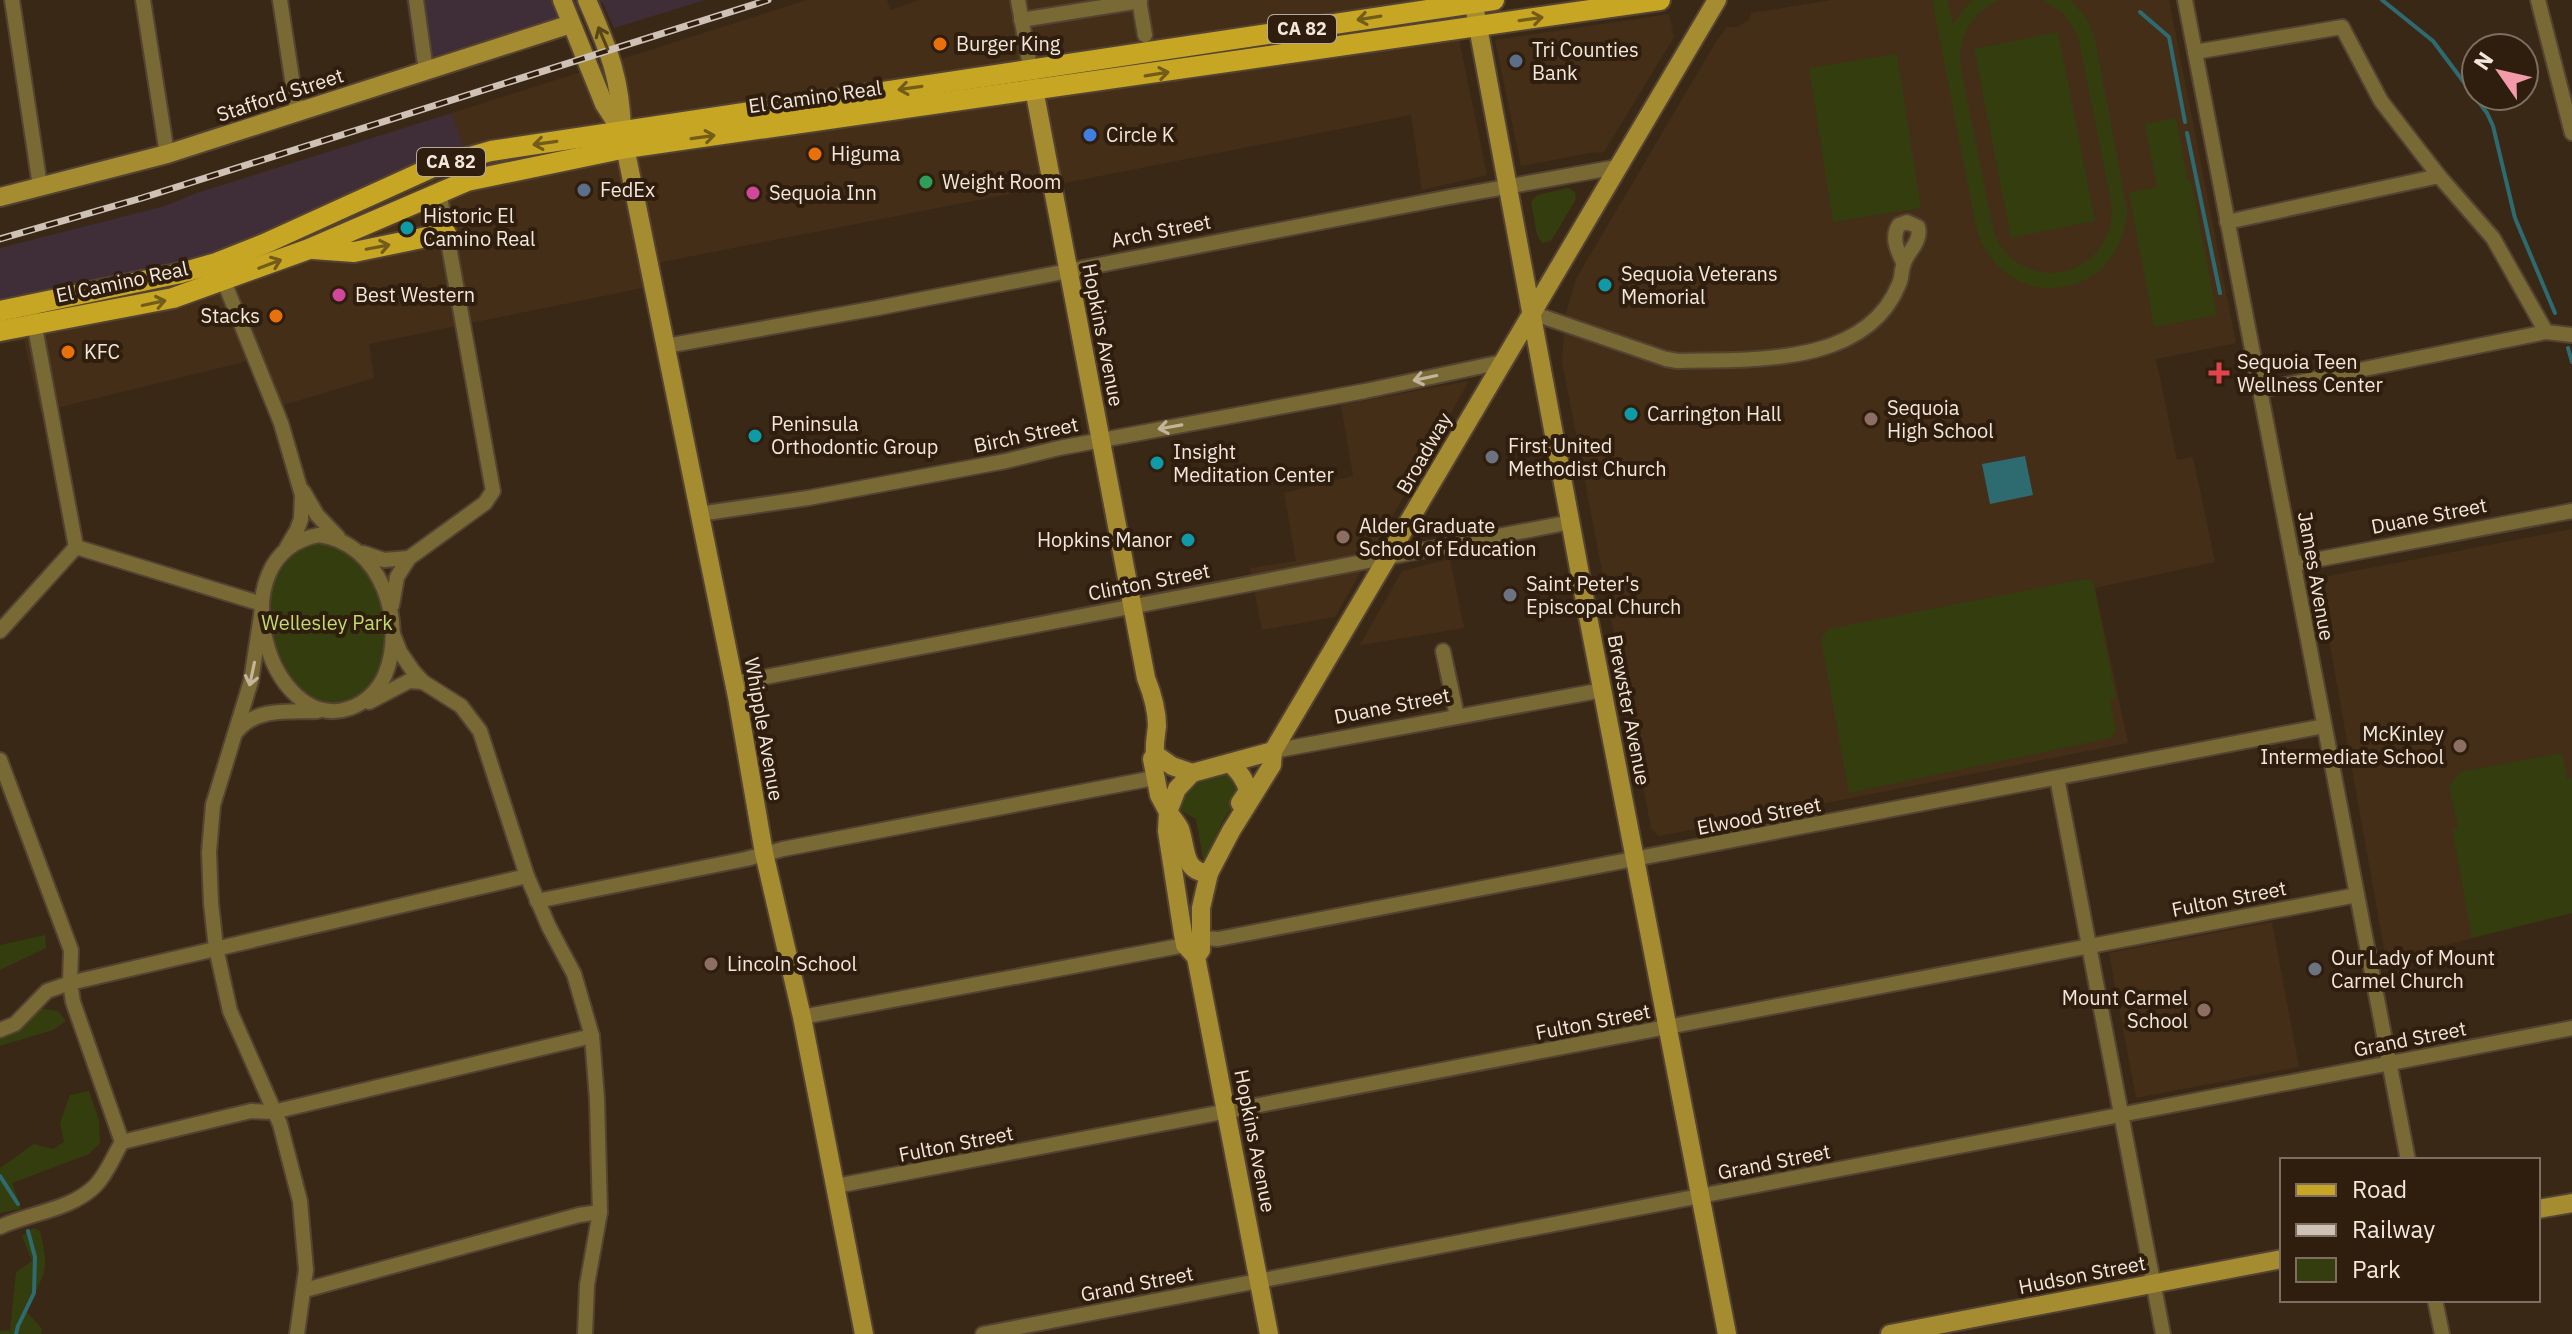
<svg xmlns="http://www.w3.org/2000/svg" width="2572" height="1334" font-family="'IBM Plex Sans',sans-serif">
  <rect width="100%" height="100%" fill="#3a2817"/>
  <g fill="#442e17">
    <polygon points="807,0 887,0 890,10 920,0 1451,0 1487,175 1422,190 1411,115 662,262 642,288 369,344 374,378 277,407 260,358 40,412 24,340 0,344 0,304 463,148 452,113"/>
    <polygon points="1832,0 2169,0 2236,343 2156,359 2177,460 2193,457 2215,562 2095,588 2128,743 1659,836 1651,828 1562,361 1565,316 1576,279 1717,40 1727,27 1738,27 1750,19 1751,13"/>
    <polygon points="1669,14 1674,37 1604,152 1589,153 1521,166 1495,40"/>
    <polygon points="1469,381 1335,617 1262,630 1250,568 1296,561 1284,493 1353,476 1341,405"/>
    <polygon points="2572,529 2572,913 2386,960 2318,578"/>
    <polygon points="1450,559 1464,628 1360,645 1402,571"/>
    <polygon points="2272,922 2299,1067 2136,1098 2109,953"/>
  </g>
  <g fill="#3f2e38">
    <polygon points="406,0 705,0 614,28 603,3 415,62"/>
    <polygon points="452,113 464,149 231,251 0,303 0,248 165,206 197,193"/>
  </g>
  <g fill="#343d0e">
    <path d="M1932 0H1947L1953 24 1971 0H2000C1971 13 1957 38 1961 69L1994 233C2024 302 2119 275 2111 201L2078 36 2063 13 2042 0H2071L2088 20 2096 43 2127 210C2123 303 2001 318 1976 227Z"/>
    <polygon points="2058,32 2095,221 2011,238 1974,49"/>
    <polygon points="1897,54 1921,208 1833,222 1809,68"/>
    <polygon points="2176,118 2188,181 2191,181 2217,315 2154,327 2129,193 2157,187 2145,124"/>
    <polygon points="1568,188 1575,192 1576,199 1551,241 1542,243 1537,235 1531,202 1537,195"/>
    <path d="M319 543C375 550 396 623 379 670 374 682 366 690 355 697 287 740 221 561 319 543Z"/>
    <polygon points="2085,579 2093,581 2116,698 2110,700 2116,730 2111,738 1849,793 1821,640 1828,629"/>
    <polygon points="2562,753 2567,779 2572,778 2572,913 2472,938 2452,829 2458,828 2449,786 2459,772"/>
    <path d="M1227 772C1251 794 1230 805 1220 827 1216 837 1213 847 1208 857L1203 859 1196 819 1181 811 1180 796 1192 779Z"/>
    <polygon points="45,935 46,948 0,970 0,945"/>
    <polygon points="36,1008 58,1011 66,1021 53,1030 0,1046 0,1031"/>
    <polygon points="89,1091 99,1120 100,1143 89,1154 12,1183 21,1209 0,1213 0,1168 34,1144 53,1149 64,1142 60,1123 70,1095"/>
    <path d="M33 1228 40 1231C50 1273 45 1273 25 1310L42 1329 41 1334H0V1331L10 1330 16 1272 32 1261 22 1236Z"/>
  </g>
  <polygon fill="#2d6b71" points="2025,456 2033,495 1990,504 1982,464"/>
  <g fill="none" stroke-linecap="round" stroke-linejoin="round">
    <g stroke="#2d6b71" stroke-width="4">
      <polyline points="2382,0 2433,41 2487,113 2493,126 2515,218 2555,313"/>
      <polyline points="2140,12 2169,37 2185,122"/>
      <polyline points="2187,133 2220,293"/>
      <polyline points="2568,348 2572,362"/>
      <polyline points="0,1176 18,1204"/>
      <polyline points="16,1334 18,1326 34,1293 35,1257 28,1231"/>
    </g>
    <g stroke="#544333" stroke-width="18">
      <g id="street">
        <polyline points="12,0 40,186"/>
        <polyline points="143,0 167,154"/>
        <polyline points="280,0 297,112"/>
        <polyline points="416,0 426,71"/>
        <polyline points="1018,0 1032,78"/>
        <polyline points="1139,0 1145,35"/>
        <polyline points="2185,0 2408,1160"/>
        <polyline points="2538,0 2572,133"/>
        <polyline points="1021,20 1140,1"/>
        <polyline points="2195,52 2342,27 2381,101 2439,176 2493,238 2546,332"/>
        <polyline points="2227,222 2439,176"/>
        <polyline points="221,274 281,423 302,495 301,519 297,530 287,547"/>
        <path d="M1532 313 1666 359 1678 361C1751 359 1866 367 1899 284 1902 278 1901 272 1903 266 1906 252 1922 243 1918 227L1907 222 1899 225C1891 237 1897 250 1903 262"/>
        <polyline points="33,317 76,547"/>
        <polyline points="666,346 877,308 1450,197 1617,167"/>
        <polyline points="2261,390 2546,332 2572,335"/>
        <polyline points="303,491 317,515 338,537"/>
        <polyline points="699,514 808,498 1006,461 1059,448 1365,391 1502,362"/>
        <path d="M319 535C381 543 407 622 385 675 379 690 365 703 350 708 270 737 215 554 319 535Z"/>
        <polyline points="363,553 384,560 409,558"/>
        <polyline points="2294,564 2572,511"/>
        <polyline points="392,605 397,577 409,558 485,503 493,491 439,191"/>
        <polyline points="262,609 251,681 213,805 209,852 211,903 216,948 230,1011 280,1124 300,1201 306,1270 297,1334"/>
        <polyline points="0,631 76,547 262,604"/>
        <polyline points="393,634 400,652 413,671 423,682 461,706 480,731 527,876 549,927 574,974 592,1036 597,1099 600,1212 587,1285 585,1334"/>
        <polyline points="1443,651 1457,716"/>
        <polyline points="734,683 1571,522"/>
        <polyline points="369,702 409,681 423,682"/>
        <path d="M237 731C257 707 290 712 318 711"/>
        <polyline points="1273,751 1603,690"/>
        <polyline points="0,760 71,950 70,983 73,1002 122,1142"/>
        <polyline points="2057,778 2163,1334"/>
        <polyline points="537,901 746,859 783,849 1154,778"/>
        <polyline points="1201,938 1218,939 2324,726"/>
        <polyline points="802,1017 1185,945"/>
        <polyline points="0,1030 15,1024 47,991 70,983 527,876"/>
        <polyline points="836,1186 2357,895"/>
        <path d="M0 1227C29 1213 71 1210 95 1186 107 1174 113 1157 122 1142L251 1111 273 1112 592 1036"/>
        <polyline points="305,1290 579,1215 600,1212"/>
        <polyline points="2435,1300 2442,1334"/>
        <polyline points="983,1334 2572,1028"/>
      </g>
    </g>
    <g stroke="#544333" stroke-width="22">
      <g id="secondary">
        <polyline points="562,0 604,104 622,132"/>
        <path d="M587 0C608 49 621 77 622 132L737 697 764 853 802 1017 864 1334"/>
        <polyline points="1473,0 1585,601 1727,1334"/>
        <path d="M1034 89 1146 678C1152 693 1157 710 1157 726 1156 736 1154 744 1155 754L1152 759 1159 795 1168 812 1167 831 1183 934 1185 945 1196 957"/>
        <polyline points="0,197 167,154 571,24"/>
        <polyline points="1155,754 1172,766 1192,773 1273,751"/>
        <path d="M1230 763C1239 772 1245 779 1248 791L1240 803"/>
        <path d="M1192 773 1177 789 1168 812C1172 817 1177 823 1180 829 1187 848 1182 872 1209 873"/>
        <polyline points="2538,1209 2572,1203"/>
        <polyline points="1269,1334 1196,957 1201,950 1201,908 1209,873 1231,831 1272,765 1273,751 1717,0"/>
        <polyline points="1890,1334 2282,1259"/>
      </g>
    </g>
    <g stroke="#544333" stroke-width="24">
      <g id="primary">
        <polyline points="313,249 354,252 446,233"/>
        <polyline points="0,311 181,273 216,263 264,244 431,168 491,151 1494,0"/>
        <polyline points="0,331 173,298 309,249 467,181 626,148 1660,0"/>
      </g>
    </g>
    <use href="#street" stroke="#796a35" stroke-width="14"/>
    <use href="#secondary" stroke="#a58c30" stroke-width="18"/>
    <use href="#primary" stroke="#c7a624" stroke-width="20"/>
    <g stroke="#cec1b5" stroke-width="7">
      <polyline id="rail" points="0,239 142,198 768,0"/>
    </g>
    <use href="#rail" stroke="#2f1e0e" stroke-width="4" stroke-dasharray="12" stroke-linecap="butt"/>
  </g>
  <defs><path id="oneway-shaft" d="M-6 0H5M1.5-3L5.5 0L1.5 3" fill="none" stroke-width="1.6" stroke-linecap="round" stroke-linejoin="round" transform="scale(2)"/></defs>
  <g stroke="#735b18">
    <use href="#oneway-shaft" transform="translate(1369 18) rotate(171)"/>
    <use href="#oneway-shaft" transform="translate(1531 19) rotate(-8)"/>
    <use href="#oneway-shaft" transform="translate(1157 74) rotate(-9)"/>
    <use href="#oneway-shaft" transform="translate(910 88) rotate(172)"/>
    <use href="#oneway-shaft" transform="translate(703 137) rotate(-8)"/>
    <use href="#oneway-shaft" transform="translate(545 143) rotate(172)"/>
    <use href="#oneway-shaft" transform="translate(378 247) rotate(-11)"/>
    <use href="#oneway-shaft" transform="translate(270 264) rotate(-21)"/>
    <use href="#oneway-shaft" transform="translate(154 303) rotate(-12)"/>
  </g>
  <use stroke="#58441a" href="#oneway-shaft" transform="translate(603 38) rotate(-113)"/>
  <g stroke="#c2b599">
    <use href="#oneway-shaft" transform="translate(1425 378) rotate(168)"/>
    <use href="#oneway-shaft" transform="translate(1170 427) rotate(170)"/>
    <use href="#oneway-shaft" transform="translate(252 674) rotate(102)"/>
  </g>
  <g fill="#e8710a" stroke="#2f1e0e" stroke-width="3">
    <circle cx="940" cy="44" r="8"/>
    <circle cx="815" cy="154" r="8"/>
    <circle cx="276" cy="316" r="8"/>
    <circle cx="68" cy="352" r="8"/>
  </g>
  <g fill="#5c6f8a" stroke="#2f1e0e" stroke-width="3">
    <circle cx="1516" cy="61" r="8"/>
    <circle cx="584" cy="190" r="8"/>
  </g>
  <circle fill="#3f7fe0" stroke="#2f1e0e" stroke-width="3" cx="1090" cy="135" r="8"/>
  <circle fill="#2e9e5b" stroke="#2f1e0e" stroke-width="3" cx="926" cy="182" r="8"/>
  <g fill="#d1479c" stroke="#2f1e0e" stroke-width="3">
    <circle cx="753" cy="193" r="8"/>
    <circle cx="339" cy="295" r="8"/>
  </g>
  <g fill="#0f9aa8" stroke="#2f1e0e" stroke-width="3">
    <circle cx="407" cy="228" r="8"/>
    <circle cx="1605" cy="285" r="8"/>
    <circle cx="1631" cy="414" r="8"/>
    <circle cx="755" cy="436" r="8"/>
    <circle cx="1157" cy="463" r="8"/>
    <circle cx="1188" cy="540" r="8"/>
  </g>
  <path fill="#e0444e" stroke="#2f1e0e" stroke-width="3" d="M2215 361h8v8h8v8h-8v8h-8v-8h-8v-8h8z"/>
  <g fill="#8d6e63" stroke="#2f1e0e" stroke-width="3">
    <circle cx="1871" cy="419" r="8"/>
    <circle cx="1343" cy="537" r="8"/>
    <circle cx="2460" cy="746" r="8"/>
    <circle cx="711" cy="964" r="8"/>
    <circle cx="2204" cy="1010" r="8"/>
  </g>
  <g fill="#6b7280" stroke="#2f1e0e" stroke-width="3">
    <circle cx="1492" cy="457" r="8"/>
    <circle cx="1510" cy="595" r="8"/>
    <circle cx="2315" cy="969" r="8"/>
  </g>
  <g text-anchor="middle" stroke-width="8" stroke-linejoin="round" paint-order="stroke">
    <g fill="#2f1e0e" stroke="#b8ab9e" stroke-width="2">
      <rect x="1268" y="15" width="68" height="28" rx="6"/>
      <rect x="417" y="148" width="68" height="28" rx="6"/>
    </g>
    <g font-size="18" font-weight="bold" fill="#f3e7dc">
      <text x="1302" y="35">CA 82</text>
      <text x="451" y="168">CA 82</text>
    </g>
    <g font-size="20" fill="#f3e7dc" stroke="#2f1e0e" text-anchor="start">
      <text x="956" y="51">Burger King</text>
      <text x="1532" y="57">Tri Counties<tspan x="1532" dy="23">Bank</tspan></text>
      <text x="1106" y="142">Circle K</text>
      <text x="831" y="161">Higuma</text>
      <text x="942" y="189">Weight Room</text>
      <text x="600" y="197">FedEx</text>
      <text x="769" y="200">Sequoia Inn</text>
      <text x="423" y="223">Historic El<tspan x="423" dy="23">Camino Real</tspan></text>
      <text x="1621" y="281">Sequoia Veterans<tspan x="1621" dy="23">Memorial</tspan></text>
      <text x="355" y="302">Best Western</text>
      <text x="260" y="323" text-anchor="end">Stacks</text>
      <text x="84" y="359">KFC</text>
      <text x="2237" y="369">Sequoia Teen<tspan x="2237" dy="23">Wellness Center</tspan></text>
      <text x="1887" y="415">Sequoia<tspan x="1887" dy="23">High School</tspan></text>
      <text x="1647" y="421">Carrington Hall</text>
      <text x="771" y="431">Peninsula<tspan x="771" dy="23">Orthodontic Group</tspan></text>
      <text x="1508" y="453">First United<tspan x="1508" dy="23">Methodist Church</tspan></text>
      <text x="1173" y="459">Insight<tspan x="1173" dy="23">Meditation Center</tspan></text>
      <text x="1359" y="533">Alder Graduate<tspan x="1359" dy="23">School of Education</tspan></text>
      <text x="1172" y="547" text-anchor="end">Hopkins Manor</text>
      <text x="1526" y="591">Saint Peter's<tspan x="1526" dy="23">Episcopal Church</tspan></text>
      <text x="2444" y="741" text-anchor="end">McKinley<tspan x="2444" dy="23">Intermediate School</tspan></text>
      <text x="2331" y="965">Our Lady of Mount<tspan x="2331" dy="23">Carmel Church</tspan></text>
      <text x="727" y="971">Lincoln School</text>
      <text x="2188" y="1005" text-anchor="end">Mount Carmel<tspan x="2188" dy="23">School</tspan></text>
    </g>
    <g font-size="20" fill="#f3e7dc" stroke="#2f1e0e">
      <text transform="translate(280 95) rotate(-18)" y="7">Stafford Street</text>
      <text transform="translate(815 97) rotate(-8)" y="7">El Camino Real</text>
      <text transform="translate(1161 231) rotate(-11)" y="7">Arch Street</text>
      <text transform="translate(122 282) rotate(-12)" y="7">El Camino Real</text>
      <text transform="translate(1103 335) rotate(79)" y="7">Hopkins Avenue</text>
      <text transform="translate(1026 435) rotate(-12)" y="7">Birch Street</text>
      <text transform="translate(1424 453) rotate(-60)" y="7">Broadway</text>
      <text transform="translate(2429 516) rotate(-11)" y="7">Duane Street</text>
      <text transform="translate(2316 576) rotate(80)" y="7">James Avenue</text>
      <text transform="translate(1149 582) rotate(-11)" y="7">Clinton Street</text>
      <text transform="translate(1392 706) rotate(-11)" y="7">Duane Street</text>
      <text transform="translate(1629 710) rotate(79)" y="7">Brewster Avenue</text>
      <text transform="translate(764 729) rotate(80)" y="7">Whipple Avenue</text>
      <text transform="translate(1759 816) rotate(-11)" y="7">Elwood Street</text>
      <text transform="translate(2229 899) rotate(-11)" y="7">Fulton Street</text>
      <text transform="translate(1593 1022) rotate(-11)" y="7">Fulton Street</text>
      <text transform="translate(2410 1039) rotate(-11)" y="7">Grand Street</text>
      <text transform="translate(1255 1141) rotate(79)" y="7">Hopkins Avenue</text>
      <text transform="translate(956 1144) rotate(-11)" y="7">Fulton Street</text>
      <text transform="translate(1774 1162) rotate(-11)" y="7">Grand Street</text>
      <text transform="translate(2082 1275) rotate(-11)" y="7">Hudson Street</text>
      <text transform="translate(1137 1284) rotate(-11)" y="7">Grand Street</text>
    </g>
    <g font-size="20" fill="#c2da6f" stroke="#2f1e0e">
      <text x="327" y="630">Wellesley Park</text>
    </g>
  </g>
  <rect x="2280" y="1158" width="260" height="144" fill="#2f1e0e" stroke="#7d6e60" stroke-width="2"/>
  <rect x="2296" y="1184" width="40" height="12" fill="#c7a624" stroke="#7d6e60" stroke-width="2"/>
  <text x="2352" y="1198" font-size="24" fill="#f3e7dc">Road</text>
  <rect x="2296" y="1224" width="40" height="12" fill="#cec1b5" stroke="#7d6e60" stroke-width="2"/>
  <text x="2352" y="1238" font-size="24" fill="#f3e7dc">Railway</text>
  <rect x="2296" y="1258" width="40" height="24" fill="#343d0e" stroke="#7d6e60" stroke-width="2"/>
  <text x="2352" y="1278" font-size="24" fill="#f3e7dc">Park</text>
  <g transform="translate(2500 72) rotate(304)"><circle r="38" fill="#2f1e0e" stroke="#7d6e60" stroke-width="2"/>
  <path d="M0-6L14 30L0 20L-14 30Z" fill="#f39aab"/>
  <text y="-12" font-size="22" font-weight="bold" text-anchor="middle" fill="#f3e7dc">N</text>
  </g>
</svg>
